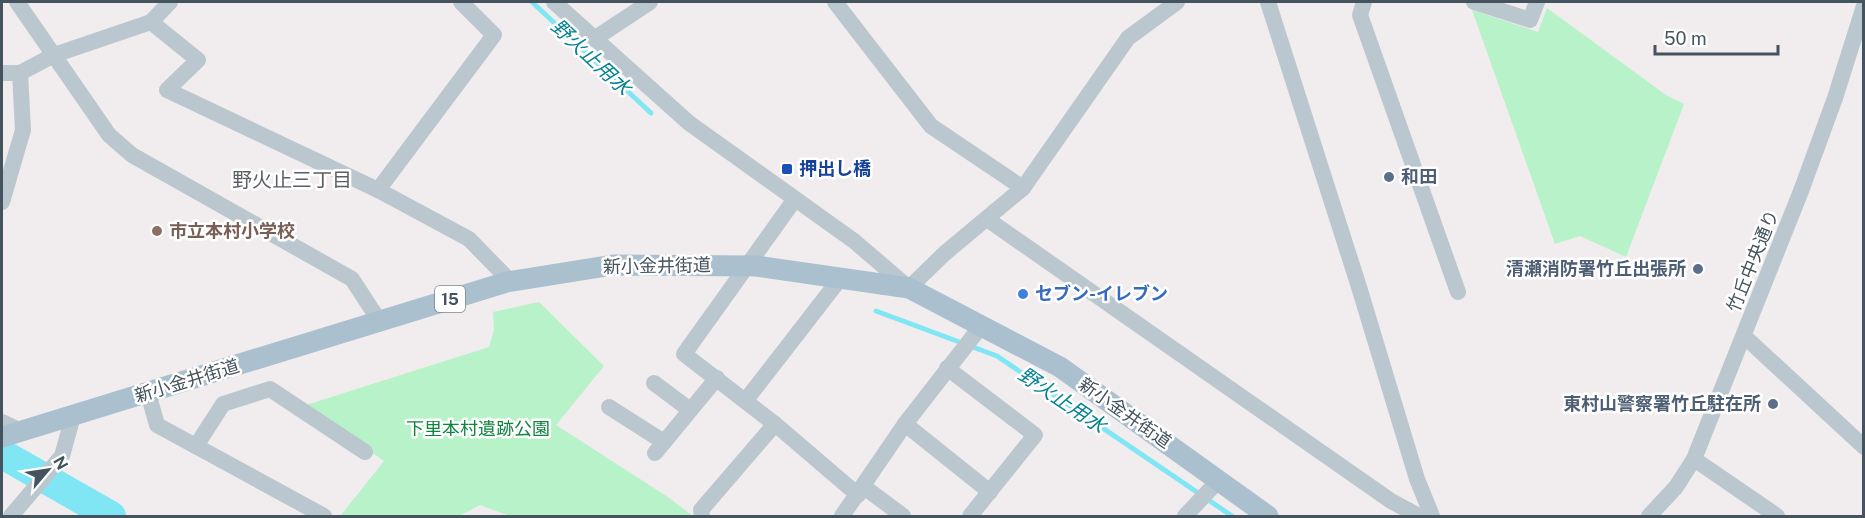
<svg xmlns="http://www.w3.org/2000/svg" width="1865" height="518" font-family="'Public Sans','Noto Sans JP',sans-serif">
  <rect width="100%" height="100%" fill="#f1edee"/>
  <g fill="#b7f2c9">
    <polygon points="1547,8 1666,95 1684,104 1626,257 1580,236 1555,244 1472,10 1538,32"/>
    <polygon points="539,302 604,366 556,425 668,497 693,516 510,516 480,505 459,516 341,515 384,461 303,406 489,347 494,330 493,312"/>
  </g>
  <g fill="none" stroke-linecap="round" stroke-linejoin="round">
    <g stroke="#81e6f3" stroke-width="5">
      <polyline points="532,2 651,113"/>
      <polyline points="876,311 997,356 1232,516"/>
    </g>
    <polyline stroke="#81e6f3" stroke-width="30" points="2,454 111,516"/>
    <g stroke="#bac7ce" stroke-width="16">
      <polyline points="17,2 109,135 132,155 352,279 380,322"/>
      <polyline points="554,2 689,123 854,241 909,288 944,254 1023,188 1128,38 1177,2"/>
      <polyline points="835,2 931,126 1023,188"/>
      <polyline points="1268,2 1359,287 1417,479 1432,516"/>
      <polyline points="1364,2 1360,15 1458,292"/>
      <polyline points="1474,2 1530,20 1537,2"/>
      <polyline points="151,22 198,60 167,90 378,190 469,239 510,281"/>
      <polyline points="594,39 650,2"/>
      <polyline points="2,73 20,73"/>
      <polyline points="378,190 494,35 461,2"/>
      <polyline points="795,199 684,354 775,424 858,495"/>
      <polyline points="2,202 23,130 20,73 54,55 151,22 170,2"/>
      <polyline points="987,219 1391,501 1419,516"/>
      <polyline points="1744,336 1864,447"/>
      <polyline points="947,368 1035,435 970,516"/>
      <polyline points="654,383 690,410"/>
      <polyline points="148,393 157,425 324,516"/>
      <polyline points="746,400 839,280"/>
      <polyline points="609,407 664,442"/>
      <polyline points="2,422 21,431"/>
      <polyline points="905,424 990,492"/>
      <polyline points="196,446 223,404 270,389 365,452"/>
      <polyline points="655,453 717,378"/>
      <polyline points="1694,459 1777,516"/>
      <polyline points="864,487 903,516"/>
      <polyline points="11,516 62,456 73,416"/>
      <polyline points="702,516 701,510 775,424"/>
      <polyline points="842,516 905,424 982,325"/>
      <polyline points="1185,516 1218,481"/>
      <polyline points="1649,516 1676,487 1694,459 1801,191 1835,98 1864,6"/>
    </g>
    <polyline stroke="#abc0cf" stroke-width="21" points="2,437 507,282 613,265 756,266 909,288 1060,367 1268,516"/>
  </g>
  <rect fill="#1a4fb4" stroke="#fff" stroke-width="2" x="781" y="163" width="12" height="12" rx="3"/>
  <g fill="#5c6f8a" stroke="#fff" stroke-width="2">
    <circle cx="1389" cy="177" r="6"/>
    <circle cx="1698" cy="269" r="6"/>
    <circle cx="1773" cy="404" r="6"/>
  </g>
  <circle fill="#8d6e63" stroke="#fff" stroke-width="2" cx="157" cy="231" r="6"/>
  <circle fill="#3f7fe0" stroke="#fff" stroke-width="2" cx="1023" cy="294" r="6"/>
  <g text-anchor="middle" stroke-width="5" stroke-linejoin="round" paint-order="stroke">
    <rect fill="#fff" stroke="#7c878e" stroke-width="1.5" x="435" y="286" width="30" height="26" rx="4.5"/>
    <g font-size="16" font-weight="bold" fill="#44535d">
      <text x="450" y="305">15</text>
    </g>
    <g font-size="18" font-weight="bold" fill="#164399" stroke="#fff" text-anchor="start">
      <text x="799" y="175">押出し橋</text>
    </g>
    <g font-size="18" font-weight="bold" fill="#4e5e75" stroke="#fff" text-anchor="end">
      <text x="1401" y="183" text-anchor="start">和田</text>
      <text x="1686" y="275">清瀬消防署竹丘出張所</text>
      <text x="1761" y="410">東村山警察署竹丘駐在所</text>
    </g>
    <g font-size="18" font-weight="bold" fill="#785e54" stroke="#fff" text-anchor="start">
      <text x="169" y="237">市立本村小学校</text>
    </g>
    <g font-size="18" fill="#44535d" stroke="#fff">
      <text transform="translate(1753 261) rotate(-68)" y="6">竹丘中央通り</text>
      <text transform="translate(657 266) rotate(-1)" y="6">新小金井街道</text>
      <text transform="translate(187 381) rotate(-17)" y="6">新小金井街道</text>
      <text transform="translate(1125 413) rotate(35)" y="6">新小金井街道</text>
    </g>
    <g font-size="18" font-weight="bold" fill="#366cbe" stroke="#fff" text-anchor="start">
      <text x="1035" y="300">セブン-イレブン</text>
    </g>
    <g font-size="18" fill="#0f843f" stroke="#fff">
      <text x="478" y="435">下里本村遺跡公園</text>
    </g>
    <g font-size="20" font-style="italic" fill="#038293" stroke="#fff">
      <text transform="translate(591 57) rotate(43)" y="7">野火止用水</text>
      <text transform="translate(1062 400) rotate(34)" y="7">野火止用水</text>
    </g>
    <g font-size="20" fill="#5a5f63" stroke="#fff">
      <text x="292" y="187">野火止三丁目</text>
    </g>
  </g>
  <rect width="1865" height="518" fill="none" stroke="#44535d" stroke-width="6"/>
  <g transform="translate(48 470) rotate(61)" stroke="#ffffff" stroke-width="4.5" paint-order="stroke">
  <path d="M0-4.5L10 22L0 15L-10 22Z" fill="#44535d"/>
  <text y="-9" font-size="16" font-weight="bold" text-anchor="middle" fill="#44535d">N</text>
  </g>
  <path d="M1655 45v9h123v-9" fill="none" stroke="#44535d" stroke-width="3"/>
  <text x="1664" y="45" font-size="18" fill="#44535d" stroke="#ffffff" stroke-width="4.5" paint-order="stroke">50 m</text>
</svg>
